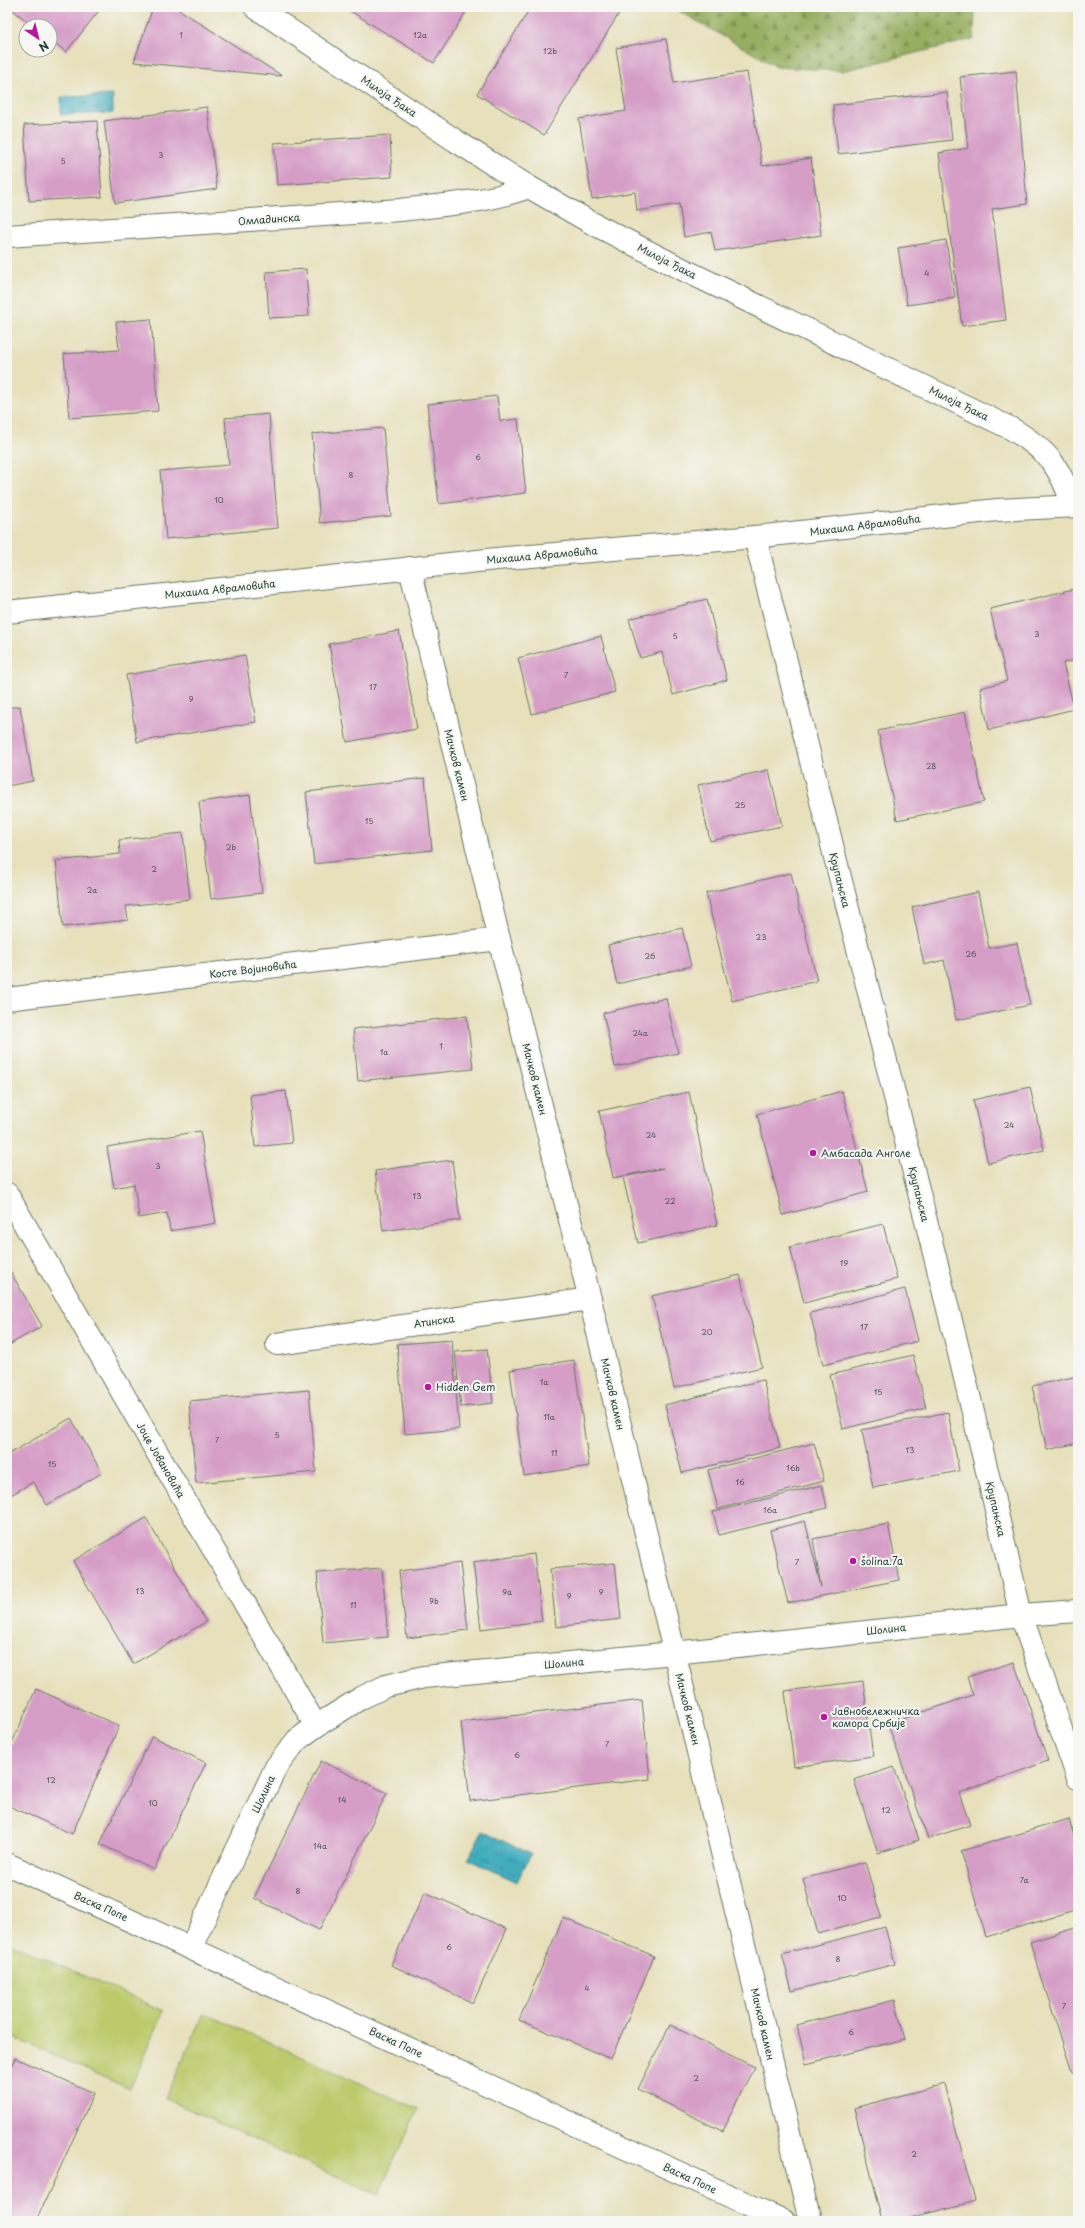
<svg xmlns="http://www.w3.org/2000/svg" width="1085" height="2228" font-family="'Playpen Sans',sans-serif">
  <defs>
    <pattern id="forest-firs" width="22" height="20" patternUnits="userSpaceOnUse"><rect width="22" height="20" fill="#95ae60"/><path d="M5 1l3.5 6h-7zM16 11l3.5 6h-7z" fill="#798f50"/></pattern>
    <pattern id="water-ripples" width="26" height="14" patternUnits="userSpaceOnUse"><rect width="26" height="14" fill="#40acbe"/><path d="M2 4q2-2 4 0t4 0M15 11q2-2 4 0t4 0" fill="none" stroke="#358d9b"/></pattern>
  </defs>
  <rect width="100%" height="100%" fill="#f6f6f2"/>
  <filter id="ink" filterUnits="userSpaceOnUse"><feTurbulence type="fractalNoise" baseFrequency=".025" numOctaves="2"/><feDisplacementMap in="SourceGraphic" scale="8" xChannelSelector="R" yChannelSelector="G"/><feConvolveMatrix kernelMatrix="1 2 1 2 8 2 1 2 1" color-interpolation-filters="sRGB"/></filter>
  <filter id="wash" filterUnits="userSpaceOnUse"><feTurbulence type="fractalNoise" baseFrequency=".012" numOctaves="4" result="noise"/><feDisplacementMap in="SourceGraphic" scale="16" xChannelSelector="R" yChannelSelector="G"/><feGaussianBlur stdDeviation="0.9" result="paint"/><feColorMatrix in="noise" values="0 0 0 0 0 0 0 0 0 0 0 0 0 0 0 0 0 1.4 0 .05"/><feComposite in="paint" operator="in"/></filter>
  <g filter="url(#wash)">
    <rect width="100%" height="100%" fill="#e7e0bb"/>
    <polygon fill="url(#forest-firs)" stroke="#5a764a" points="672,7 975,7 974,39 842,71 777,67"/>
    <g fill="#bcca6c" stroke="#6e8450">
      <polygon points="7,1942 164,2011 130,2089 7,2035"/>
      <polygon points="204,2013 418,2109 378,2195 165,2099"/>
    </g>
    <g fill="url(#water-ripples)" stroke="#307479">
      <polygon points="113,95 113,113 61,115 61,97"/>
      <polygon points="482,1831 531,1854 517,1882 468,1859"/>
    </g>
    <g id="blocks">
      <g fill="#d69ec7">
        <polygon points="9,7 102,7 66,52 50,39 50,26 33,26"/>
        <polygon points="153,7 175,7 282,76 134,62"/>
        <polygon points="344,7 469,7 434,63"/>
        <polygon points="531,7 623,7 544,135 477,94"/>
        <polygon points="666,39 674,83 747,72 762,166 811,158 821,235 715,251 711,232 684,237 679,204 637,211 635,192 592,199 579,119 626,111 616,48"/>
        <polygon points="1016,71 1027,204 992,209 1006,320 962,326 939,153 968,148 960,77"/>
        <polygon points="947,92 952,140 838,154 833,105"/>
        <polygon points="207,107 217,189 115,203 104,121"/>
        <polygon points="97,121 102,197 29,201 24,125"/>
        <polygon points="390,135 392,177 277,185 274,143"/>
        <polygon points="946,240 955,298 907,305 898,248"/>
        <polygon points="306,269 309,316 269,318 266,272"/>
        <polygon points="151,319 158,411 69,418 64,354 119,350 116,322"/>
        <polygon points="497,396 500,421 518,419 526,493 439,504 427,404"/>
        <polygon points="269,414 278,528 166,539 160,471 229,465 225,418"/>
        <polygon points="383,428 391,516 320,523 312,434"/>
        <polygon points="1078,588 1078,659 1063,663 1074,709 989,730 980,688 1007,681 990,609"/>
        <polygon points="707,599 727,680 673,695 662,652 640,658 629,619"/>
        <polygon points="399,631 417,729 347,742 329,644"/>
        <polygon points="601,636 615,692 532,714 518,658"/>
        <polygon points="245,655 256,722 137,742 126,675"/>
        <polygon points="20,706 33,781 7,786 7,708"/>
        <polygon points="965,712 984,802 897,820 878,731"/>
        <polygon points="769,770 782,826 710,841 698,785"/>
        <polygon points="425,778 432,850 314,864 306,792"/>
        <polygon points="250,795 262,893 211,899 199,802"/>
        <polygon points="183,833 190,899 126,906 128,920 63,927 56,861 120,854 119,840"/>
        <polygon points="791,873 817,981 732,1001 706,893"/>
        <polygon points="978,892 989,948 1017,943 1030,1005 956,1020 944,960 924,965 912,907"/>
        <polygon points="682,928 691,966 617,984 608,945"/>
        <polygon points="666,998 678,1053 615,1067 603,1013"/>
        <polygon points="467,1016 473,1069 358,1081 353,1029"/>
        <polygon points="1030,1087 1044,1150 988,1163 973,1100"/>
        <polygon points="286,1091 292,1143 255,1147 250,1095"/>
        <polygon points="842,1091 868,1192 783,1215 757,1114"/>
        <polygon points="689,1092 717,1225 638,1243 623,1177 663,1168 613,1178 599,1111"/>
        <polygon points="200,1131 216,1223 170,1231 167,1213 139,1218 134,1184 114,1188 107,1147"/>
        <polygon points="452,1160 460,1220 383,1231 375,1171"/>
        <polygon points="883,1224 897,1279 804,1303 790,1247"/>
        <polygon points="7,1266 42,1326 7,1346"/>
        <polygon points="740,1275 762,1367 674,1388 652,1296"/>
        <polygon points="905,1289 918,1341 823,1365 810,1313"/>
        <polygon points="452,1340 459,1429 405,1434 397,1344"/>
        <polygon points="487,1349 493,1403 461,1407 455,1352"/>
        <polygon points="913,1355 926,1408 843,1429 830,1375"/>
        <polygon points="574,1360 589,1466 524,1476 510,1370"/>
        <polygon points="1078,1376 1078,1443 1047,1450 1032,1386"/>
        <polygon points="763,1380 780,1448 682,1473 665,1405"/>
        <polygon points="309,1390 316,1472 196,1483 189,1401"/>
        <polygon points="948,1412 959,1471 873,1488 862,1430"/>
        <polygon points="71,1418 102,1473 47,1505 33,1482 9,1496 7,1493 7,1455"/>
        <polygon points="814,1443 824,1481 718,1509 708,1470"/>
        <polygon points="822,1485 827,1508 719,1535 713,1512"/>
        <polygon points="146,1518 206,1622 133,1664 73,1561"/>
        <polygon points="805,1521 821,1587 813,1539 888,1524 899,1580 788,1603 770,1530"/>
        <polygon points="534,1554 542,1621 481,1629 473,1562"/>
        <polygon points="460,1563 468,1630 407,1638 399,1571"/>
        <polygon points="615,1563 621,1619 556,1627 550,1569"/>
        <polygon points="382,1568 388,1637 323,1643 317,1573"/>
        <polygon points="1014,1662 1048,1761 959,1793 970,1825 928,1839 888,1724 973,1695 967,1677"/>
        <polygon points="863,1681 873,1756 794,1767 785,1691"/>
        <polygon points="36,1689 119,1726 72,1834 7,1805 7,1754"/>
        <polygon points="642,1700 650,1779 470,1801 461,1722"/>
        <polygon points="152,1736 206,1763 154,1870 100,1844"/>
        <polygon points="321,1761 387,1793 319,1930 254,1898"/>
        <polygon points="894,1767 919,1840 878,1853 854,1780"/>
        <polygon points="1069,1819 1078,1851 1078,1910 986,1937 961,1851"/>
        <polygon points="865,1862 881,1917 818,1934 803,1879"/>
        <polygon points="425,1892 507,1929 473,2003 391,1965"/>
        <polygon points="563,1918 654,1956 611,2059 519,2020"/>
        <polygon points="885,1927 895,1964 792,1991 782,1954"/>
        <polygon points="1078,1927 1078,2070 1072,2072 1030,1942"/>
        <polygon points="895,2000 905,2039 806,2064 797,2025"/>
        <polygon points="670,2025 754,2067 722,2131 638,2089"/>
        <polygon points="15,2058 94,2093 36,2221 7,2221 7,2075"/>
        <polygon points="944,2084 975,2201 898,2221 883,2221 854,2108"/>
        <polygon points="969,2218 969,2221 958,2221 958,2220"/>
      </g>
    </g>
  </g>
  <g filter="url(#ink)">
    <use href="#blocks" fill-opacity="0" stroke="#657663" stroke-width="1"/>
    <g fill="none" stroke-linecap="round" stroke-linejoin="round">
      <g stroke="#657663" stroke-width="24">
        <g id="street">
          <path d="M255 7 456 141 529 187 590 222 678 267 1012 429C1048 451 1060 466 1073 506"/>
          <path d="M7 236 400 210C443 205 489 202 529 187"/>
          <polyline points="755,537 959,1353 1021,1615 1078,1778"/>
          <polyline points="410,568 499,939 590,1299 810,2221"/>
          <polyline points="7,999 499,939"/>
          <polyline points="7,1194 316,1726"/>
          <polyline points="277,1344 590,1299"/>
          <polyline points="7,1864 784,2221"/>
          <polyline points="191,1947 276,1767 297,1740 316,1726 361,1698 386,1686 424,1677 674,1653 1021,1615 1078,1611"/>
        </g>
      </g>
      <g stroke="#657663" stroke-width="24">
        <polyline id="secondary" points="7,612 496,559 755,537 997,510 1078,506"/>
      </g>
      <use href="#street" stroke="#fff" stroke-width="22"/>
      <use href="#secondary" stroke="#fff" stroke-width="22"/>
    </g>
  </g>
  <g fill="#b5179e" stroke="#f6f6f2" stroke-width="1.5">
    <circle cx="813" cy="1153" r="4"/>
    <circle cx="428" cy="1387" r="4"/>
    <circle cx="853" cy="1561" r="4"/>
    <circle cx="824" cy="1717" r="4"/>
  </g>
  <g text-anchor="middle" stroke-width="4" stroke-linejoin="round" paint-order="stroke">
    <g font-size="8" fill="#4d5559">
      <text x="181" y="38">1</text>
      <text x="420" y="38">12a</text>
      <text x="550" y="54">12b</text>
      <text x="161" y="158">3</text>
      <text x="63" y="164">5</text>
      <text x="927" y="276">4</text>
      <text x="478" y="460">6</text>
      <text x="351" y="478">8</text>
      <text x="219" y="503">10</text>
      <text x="1037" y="637">3</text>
      <text x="675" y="639">5</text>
      <text x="566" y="678">7</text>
      <text x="373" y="690">17</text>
      <text x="191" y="702">9</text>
      <text x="931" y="769">28</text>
      <text x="740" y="808">25</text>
      <text x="369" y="824">15</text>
      <text x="231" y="850">2b</text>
      <text x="154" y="872">2</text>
      <text x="92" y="893">2a</text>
      <text x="761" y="940">23</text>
      <text x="971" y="957">26</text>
      <text x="650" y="959">26</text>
      <text x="640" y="1036">24a</text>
      <text x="441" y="1049">1</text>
      <text x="384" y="1055">1a</text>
      <text x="1009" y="1128">24</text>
      <text x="651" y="1138">24</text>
      <text x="158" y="1169">3</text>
      <text x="417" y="1199">13</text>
      <text x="670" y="1204">22</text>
      <text x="844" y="1266">19</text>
      <text x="864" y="1330">17</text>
      <text x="707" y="1335">20</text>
      <text x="544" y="1385">1a</text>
      <text x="878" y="1395">15</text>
      <text x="549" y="1420">11a</text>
      <text x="277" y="1438">5</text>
      <text x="217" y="1443">7</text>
      <text x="910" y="1453">13</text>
      <text x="554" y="1456">11</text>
      <text x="52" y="1467">15</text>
      <text x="793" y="1471">16b</text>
      <text x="740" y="1485">16</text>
      <text x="770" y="1513">16a</text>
      <text x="797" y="1565">7</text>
      <text x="140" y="1594">13</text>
      <text x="507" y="1595">9a</text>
      <text x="601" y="1595">9</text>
      <text x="569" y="1599">9</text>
      <text x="434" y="1604">9b</text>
      <text x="353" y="1608">11</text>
      <text x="607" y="1747">7</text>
      <text x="517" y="1758">6</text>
      <text x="51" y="1783">12</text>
      <text x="342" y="1803">14</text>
      <text x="153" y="1806">10</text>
      <text x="886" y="1813">12</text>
      <text x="320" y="1849">14a</text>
      <text x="1024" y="1883">7a</text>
      <text x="298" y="1894">8</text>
      <text x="842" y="1901">10</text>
      <text x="449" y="1950">6</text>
      <text x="838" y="1962">8</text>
      <text x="587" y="1991">4</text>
      <text x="1064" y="2009">7</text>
      <text x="851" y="2035">6</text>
      <text x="696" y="2081">2</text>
      <text x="914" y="2157">2</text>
    </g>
    <g font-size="10" fill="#1f3d34" stroke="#f6f6f2">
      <text transform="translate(389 96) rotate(34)" y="4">Милоја Ђака</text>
      <text transform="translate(269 219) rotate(-4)" y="4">Омладинска</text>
      <text transform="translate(667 261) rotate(27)" y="4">Милоја Ђака</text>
      <text transform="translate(959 403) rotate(26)" y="4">Милоја Ђака</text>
      <text transform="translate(865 525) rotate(-7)" y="4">Михаила Аврамовића</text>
      <text transform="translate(542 555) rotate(-5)" y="4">Михаила Аврамовића</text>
      <text transform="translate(220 589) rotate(-6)" y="4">Михаила Аврамовића</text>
      <text transform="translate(457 765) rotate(76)" y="4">Мачков камен</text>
      <text transform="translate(840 880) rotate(76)" y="4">Крупањска</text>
      <text transform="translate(253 969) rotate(-7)" y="4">Косте Војиновића</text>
      <text transform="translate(535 1079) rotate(76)" y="4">Мачков камен</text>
      <text transform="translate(919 1194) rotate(76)" y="4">Крупањска</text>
      <text transform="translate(434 1321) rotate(-8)" y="4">Атинска</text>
      <text transform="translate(613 1394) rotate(77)" y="4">Мачков камен</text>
      <text transform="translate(161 1460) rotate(60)" y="4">Јоце Јовановића</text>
      <text transform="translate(996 1509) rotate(77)" y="4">Крупањска</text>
      <text transform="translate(886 1629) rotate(-6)" y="4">Шолина</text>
      <text transform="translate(564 1663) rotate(-5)" y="4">Шолина</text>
      <text transform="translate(688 1709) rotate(76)" y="4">Мачков камен</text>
      <text transform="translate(263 1794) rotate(-65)" y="4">Шолина</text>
      <text transform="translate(101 1906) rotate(24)" y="4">Васка Попе</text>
      <text transform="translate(763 2024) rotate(77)" y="4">Мачков камен</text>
      <text transform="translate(396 2042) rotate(25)" y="4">Васка Попе</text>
      <text transform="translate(690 2178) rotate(25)" y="4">Васка Попе</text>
    </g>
    <g font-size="10" fill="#1f3d34" stroke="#f6f6f2" text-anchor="start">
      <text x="821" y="1157">Амбасада Анголе</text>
      <text x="436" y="1391">Hidden Gem</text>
      <text x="861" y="1565">šolina.7a</text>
      <text x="832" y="1715">Јавнобележничка<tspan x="832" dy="12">комора Србије</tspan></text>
    </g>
  </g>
  <rect width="1085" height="2228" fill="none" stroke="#f6f6f2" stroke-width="24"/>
  <g transform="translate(38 38) rotate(145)"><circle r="19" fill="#f6f6f2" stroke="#a0aca6"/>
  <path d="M0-3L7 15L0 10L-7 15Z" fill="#b5179e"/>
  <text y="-6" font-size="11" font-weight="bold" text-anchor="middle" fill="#1f3d34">N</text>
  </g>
</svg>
